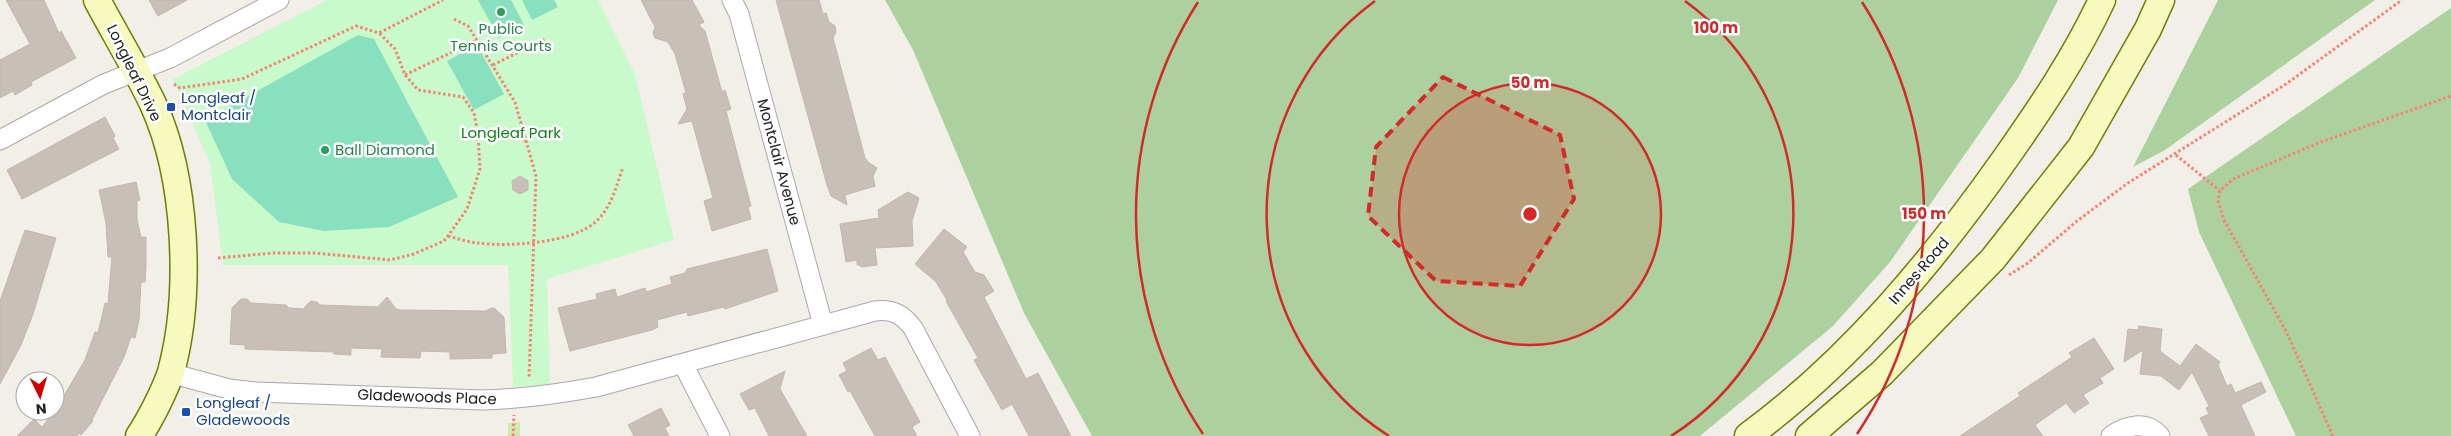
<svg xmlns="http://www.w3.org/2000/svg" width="2451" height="436" font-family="Poppins,sans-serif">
  <rect width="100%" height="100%" fill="#f2efe9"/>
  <polygon fill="#cdebb0" points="520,422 520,436 508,436 508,423"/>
  <g fill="#add19e">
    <polygon points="885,0 2058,0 2018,78 1890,262 1833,326 1700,436 1092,436 1024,313 913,50"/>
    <polygon points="2218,0 2375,0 2165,150 2133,167"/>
    <polygon points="2451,8 2451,436 2296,436 2199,232 2188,189"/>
  </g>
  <polygon fill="#c8facc" points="327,0 598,0 635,74 674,240 547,279 550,384 513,387 508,265 223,265 210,163 173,79"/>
  <g fill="#88e0be">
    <polygon points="478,0 511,0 524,25 499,38"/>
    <polygon points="522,0 554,0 558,7 532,20"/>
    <polygon points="358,35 374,39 458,197 389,227 324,231 279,222 232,179 205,120"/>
    <polygon points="477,45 504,94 474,110 447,61"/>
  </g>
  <g fill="#c7bfb8" stroke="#c4b6ab">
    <polygon points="6,0 44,0 59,33 61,31 76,58 31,82 32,85 15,95 13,91 0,98 0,60 30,44"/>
    <polygon points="149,0 187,0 158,16"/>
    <polygon points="641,0 692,0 704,22 699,25 705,31 722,92 725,90 731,109 726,111 751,206 748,207 751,219 712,231 704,201 713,198 692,121 678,124 687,109 683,94 686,93 675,54 668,42 655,38 653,33 655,27"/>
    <polygon points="776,0 819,0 823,14 826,13 829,22 835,26 836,32 833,38 865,158 868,162 877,168 873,176 875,186 845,195 847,205 831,196 827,185"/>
    <polygon points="105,117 115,136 113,138 119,149 22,199 7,170"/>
    <polygon points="520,176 528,181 528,190 520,194 513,190 512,181"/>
    <polygon points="136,182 140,200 137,201 137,220 141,237 146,237 146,267 145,282 141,282 139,320 135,338 131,337 124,357 92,420 93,421 81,435 79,433 77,436 17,436 34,419 42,427 55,411 85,360 95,332 98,333 105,303 108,304 112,257 108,257 106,223 99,190"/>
    <polygon points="908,192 919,198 912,221 913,246 875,248 877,265 861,267 860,265 857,265 857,260 846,262 840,224 879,218 878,210"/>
    <polygon points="944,229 967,247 963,252 975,272 984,275 994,291 984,297 1026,379 1038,373 1071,436 1029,436 1012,404 1002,410 974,360 978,358 946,301 947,300 936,282 915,264"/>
    <polygon points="25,230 56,238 33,314 21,345 0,384 0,301"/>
    <polygon points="767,249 778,291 725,309 724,307 688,316 687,312 657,320 658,327 652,330 570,351 558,308 597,299 596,294 615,289 617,297 645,288 646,292 672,284 670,277 685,273 687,269"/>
    <polygon points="387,297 396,309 400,310 486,311 489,309 494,308 504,317 506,353 492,354 492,358 450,359 450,352 421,351 420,358 381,357 382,349 351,348 351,355 334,354 334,352 245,349 245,345 230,344 232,308 241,299 247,299 251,303 286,305 289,308 303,309 311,301 317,302 320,305 378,307"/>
    <polygon points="2139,326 2162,329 2160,351 2180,366 2196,344 2220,362 2218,365 2227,386 2231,384 2235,393 2261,382 2266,392 2241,405 2255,436 2209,436 2200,418 2209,414 2206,408 2209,406 2192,372 2179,390 2161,376 2140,374 2143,350 2124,362 2128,329 2138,330"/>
    <polygon points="2094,338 2114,369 2100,378 2103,383 2083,395 2089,403 2074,413 2066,403 2035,425 2043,436 1960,436 2020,396 2018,393 2072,357 2069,353"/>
    <polygon points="871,348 878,360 885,357 920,422 912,427 917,436 875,436 850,391 848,392 839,375 847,371 843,363"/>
    <polygon points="785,371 780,389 807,436 769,436 755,408 749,410 740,394"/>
    <polygon points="661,408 670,425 665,428 669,436 634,436 628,425"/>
  </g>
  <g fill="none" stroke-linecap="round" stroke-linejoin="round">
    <g stroke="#a9a9a9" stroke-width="21">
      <g id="street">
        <polyline points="732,0 739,14 823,325"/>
        <polyline points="0,140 104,84 170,58 279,0"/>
        <polyline points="683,364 720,436"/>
        <path d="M170 373 229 389 256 392 482 400C521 399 558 394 596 387L875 311C893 309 902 314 913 328L970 436"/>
        <path d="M2111 436C2126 425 2146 420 2160 436"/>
      </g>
    </g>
    <g stroke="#707d05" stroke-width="29">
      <g id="secondary">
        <path d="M97 0C115 34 136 68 153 104 187 178 192 294 171 372 165 390 150 420 139 436"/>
        <path d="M1748 436C1850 361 1933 261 2005 159 2041 108 2076 56 2102 0"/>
        <polyline points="1809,436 1882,373 1993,259 2081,147 2148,29 2161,0"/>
      </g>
    </g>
    <g stroke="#fa8072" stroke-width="3" stroke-dasharray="2.5 2.5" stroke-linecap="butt">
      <polyline points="454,19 468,26 515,102 536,176 529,379"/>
      <polyline points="493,65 545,39"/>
      <polyline points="405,75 477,40"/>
      <polyline points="174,84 180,88 242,79 356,26 379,33 443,0"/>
      <polyline points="478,134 526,140"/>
      <polyline points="2176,155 2220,191"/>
      <path d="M448 236C458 239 468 242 478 243 508 247 569 243 593 224 611 210 616 187 623 167"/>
      <polyline points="218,258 273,253 315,253 390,260 414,254 444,241 448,236 467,209 480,169 478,134 474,113 463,97 418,90 405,75 395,49 379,33"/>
      <polyline points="2009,275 2028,263 2077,221 2128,183 2286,84 2402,0"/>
      <polyline points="513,436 514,415"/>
      <polyline points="2333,436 2286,331 2224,220 2218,201 2220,191 2233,179 2321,142 2451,96"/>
    </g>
    <use href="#street" stroke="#fff" stroke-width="19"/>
    <use href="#secondary" stroke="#f7fabf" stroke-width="26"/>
  </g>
  <path fill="#d62828" fill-opacity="0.2" stroke="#d62828" stroke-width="4" stroke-dasharray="10 6" stroke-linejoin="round" d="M1443 77 1560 135 1574 199 1520 286 1436 281 1368 216 1376 147Z"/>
  <circle cx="1530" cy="214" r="131" fill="#d62828" fill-opacity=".12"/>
  <g fill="none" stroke="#d62828" stroke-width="2.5">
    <circle cx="1530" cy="214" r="131"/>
    <path d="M1389 436A263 263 0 0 1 1375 1M1685 1A263 263 0 0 1 1671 436"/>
    <path d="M1203 434A394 394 0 0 1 1198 2M1862 2A394 394 0 0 1 1857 434"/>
  </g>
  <g fill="#2e9e5b" stroke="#fff" stroke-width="2">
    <circle cx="501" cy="12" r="5"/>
    <circle cx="325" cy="150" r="5"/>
  </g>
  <g fill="#1a4fb4" stroke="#fff" stroke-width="2">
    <rect x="166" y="102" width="10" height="10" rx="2.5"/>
    <rect x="181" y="407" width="10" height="10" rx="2.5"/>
  </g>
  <g text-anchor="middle" stroke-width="5" stroke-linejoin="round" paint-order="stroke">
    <g font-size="15" fill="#27864d" stroke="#fff">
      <text x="501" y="34">Public<tspan x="501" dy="17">Tennis Courts</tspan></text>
      <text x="335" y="155" text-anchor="start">Ball Diamond</text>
    </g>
    <g font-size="15" fill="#222" stroke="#fff">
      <text transform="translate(134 73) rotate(64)" y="5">Longleaf Drive</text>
      <text transform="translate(779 162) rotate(75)" y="5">Montclair Avenue</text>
      <text transform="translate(1919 271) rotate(-49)" y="5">Innes Road</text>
      <text transform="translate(427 397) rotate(2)" y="5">Gladewoods Place</text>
    </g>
    <g font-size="15" fill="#164399" stroke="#fff" text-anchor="start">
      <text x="181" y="103">Longleaf /<tspan x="181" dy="17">Montclair</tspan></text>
      <text x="196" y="408">Longleaf /<tspan x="196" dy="17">Gladewoods</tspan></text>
    </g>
    <g font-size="15" fill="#0c8416" stroke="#fff">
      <text x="511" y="138">Longleaf Park</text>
    </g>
  </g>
  <circle cx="1530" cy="214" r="8" fill="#d62828" stroke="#fff" stroke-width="2.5"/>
  <g font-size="15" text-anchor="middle" font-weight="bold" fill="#d62828" stroke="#fff" stroke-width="5" stroke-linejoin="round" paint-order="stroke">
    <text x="1716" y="33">100 m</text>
    <text x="1530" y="88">50 m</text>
    <text x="1924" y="219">150 m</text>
  </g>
  <g transform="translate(40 396) rotate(175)"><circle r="24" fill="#ffffff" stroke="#a7a7a7"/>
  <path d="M0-4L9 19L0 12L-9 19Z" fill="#d40000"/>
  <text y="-8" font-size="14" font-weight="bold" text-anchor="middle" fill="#222222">N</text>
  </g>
</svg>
